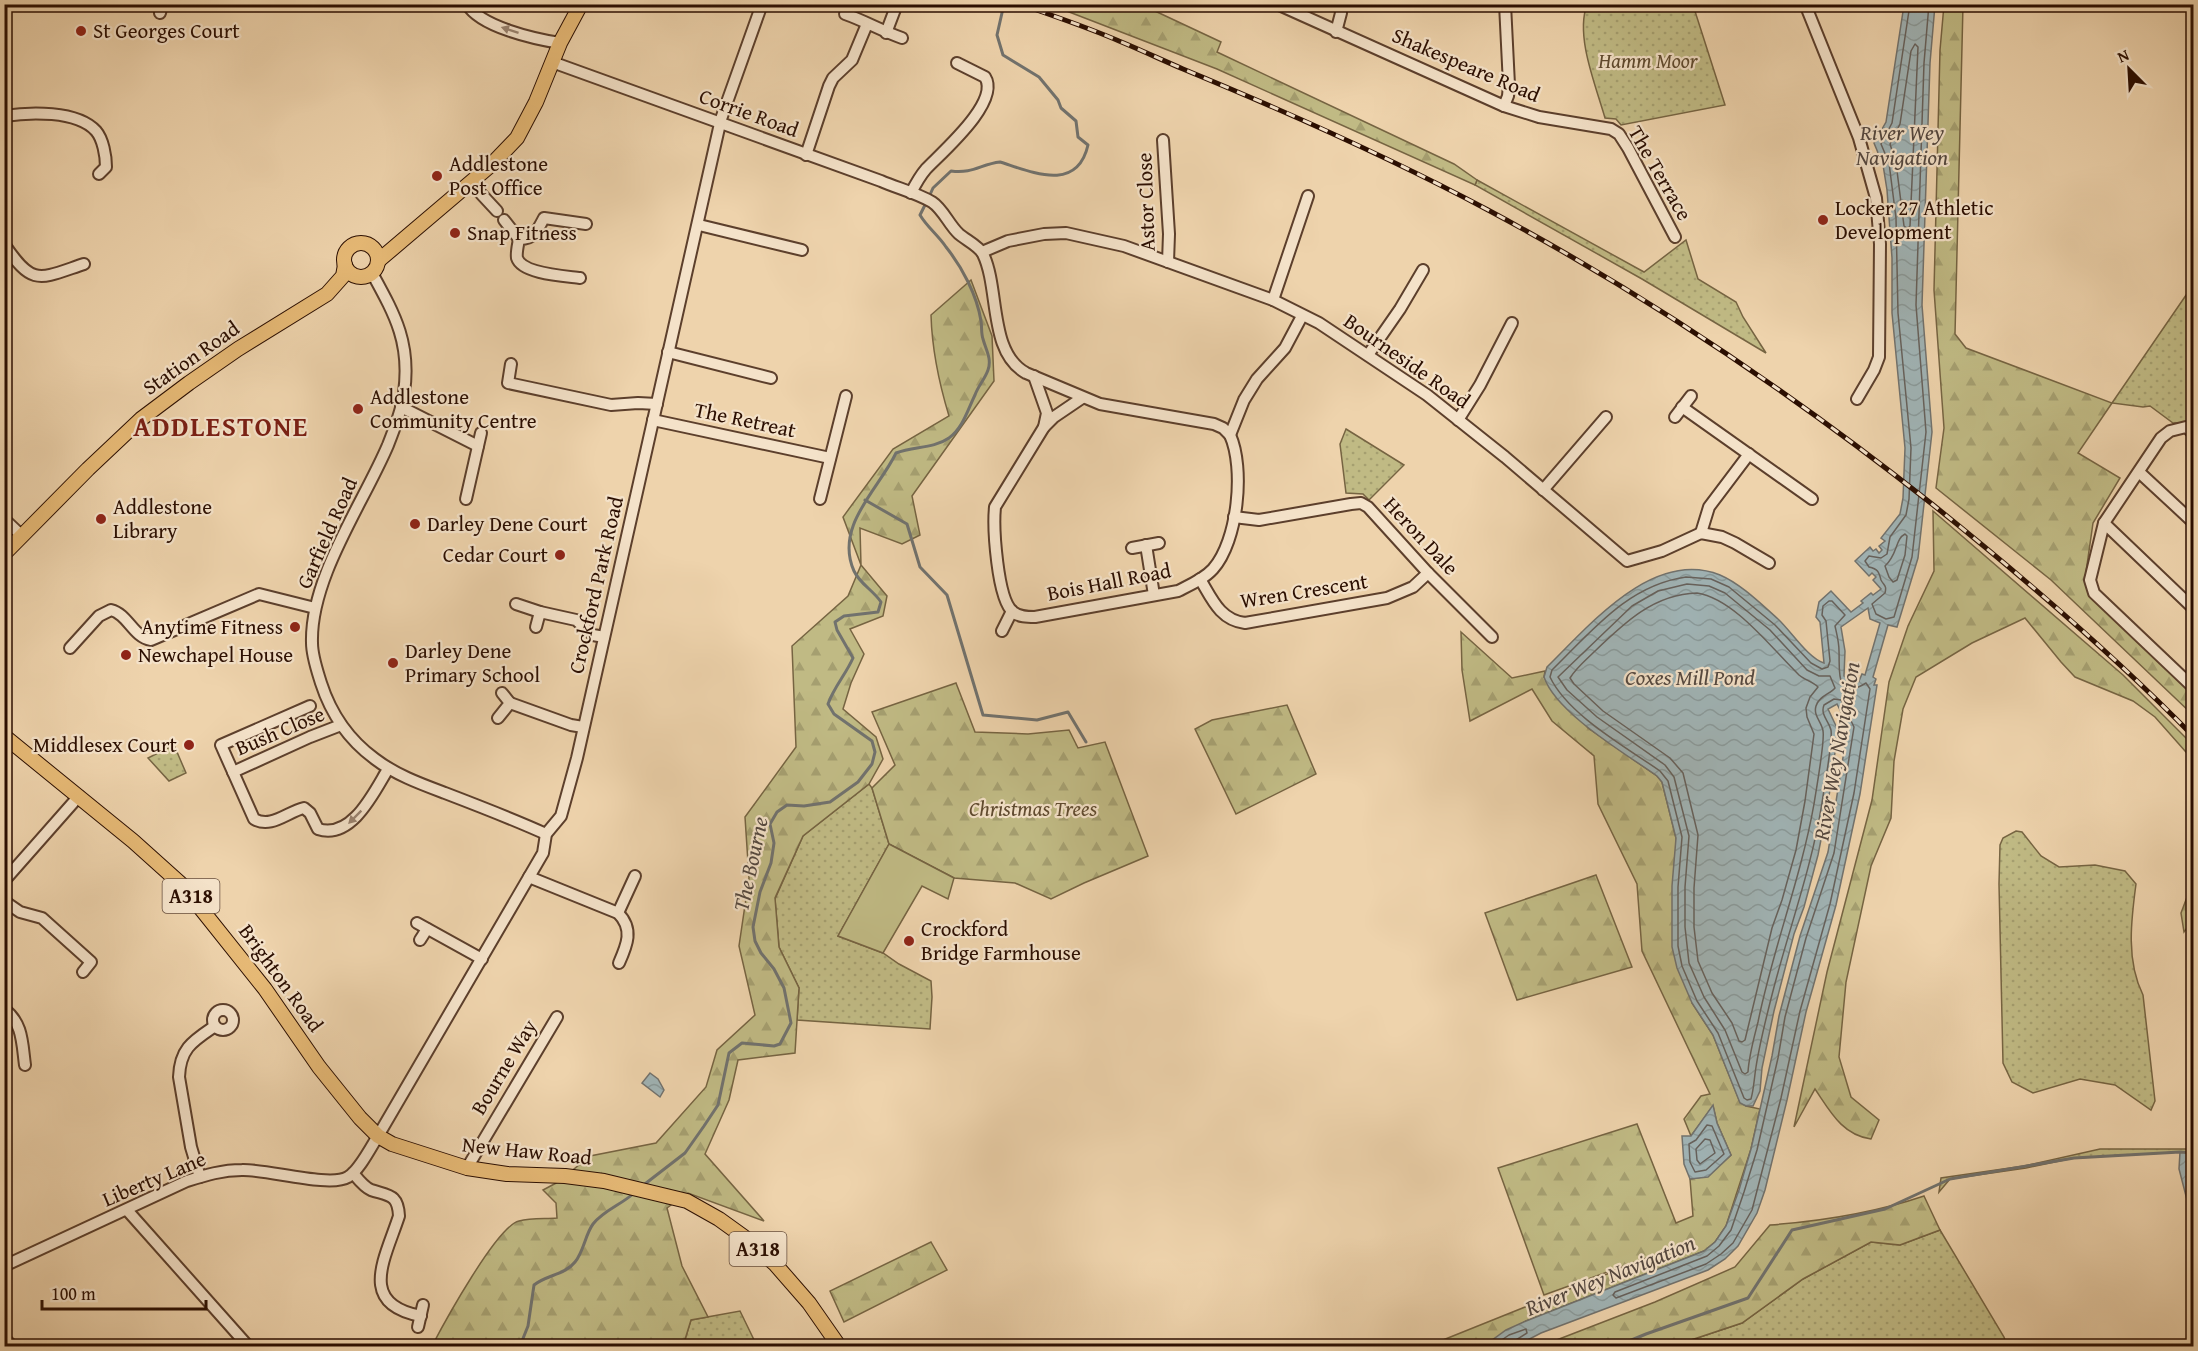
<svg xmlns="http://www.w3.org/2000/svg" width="2198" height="1351" font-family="'Gentium Book Plus',serif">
  <defs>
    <pattern id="grass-dots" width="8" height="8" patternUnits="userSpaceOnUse" patternTransform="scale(1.5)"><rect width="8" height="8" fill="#c0ba84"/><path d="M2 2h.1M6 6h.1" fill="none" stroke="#a59f70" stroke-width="1.8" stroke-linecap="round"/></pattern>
    <pattern id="forest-firs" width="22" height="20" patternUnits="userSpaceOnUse" patternTransform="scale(1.5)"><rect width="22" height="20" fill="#c0ba84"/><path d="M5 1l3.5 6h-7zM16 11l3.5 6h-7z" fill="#a59f70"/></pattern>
    <pattern id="water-waves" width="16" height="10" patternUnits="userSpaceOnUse" patternTransform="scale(1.5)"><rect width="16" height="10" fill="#a0b4b6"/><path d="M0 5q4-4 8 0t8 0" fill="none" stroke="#8a9a9b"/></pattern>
  </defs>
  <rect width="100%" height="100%" fill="#eed3ac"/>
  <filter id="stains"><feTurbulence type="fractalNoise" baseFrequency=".00333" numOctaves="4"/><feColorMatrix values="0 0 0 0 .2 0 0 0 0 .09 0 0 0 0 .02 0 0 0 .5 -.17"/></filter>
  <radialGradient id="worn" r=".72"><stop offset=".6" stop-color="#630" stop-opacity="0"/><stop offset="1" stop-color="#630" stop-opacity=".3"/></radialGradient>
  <g fill="url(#grass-dots)" stroke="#766442" stroke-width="1.5">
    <path d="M1587 5H1693L1725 105 1621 125 1616 119 1605 118C1596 86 1575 36 1587 5Z"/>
    <polygon points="1477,180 1644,272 1686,240 1698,279 1736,302 1743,317 1766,353 1642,279 1475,185"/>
    <polygon points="2193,285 2193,425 2191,423 2173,423 2150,406 2143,407 2112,403"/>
    <polygon points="1346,429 1404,465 1369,500 1363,494 1346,493 1340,444"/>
    <polygon points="174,745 186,773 169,781 148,758"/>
    <polygon points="869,784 872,788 889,844 838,936 883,953 899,964 931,981 932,997 930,1029 797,1020 799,988 779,947 775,899 803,836"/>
    <path d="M2016 831 2022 832 2041 856 2059 867 2095 865 2125 871 2136 884C2131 921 2126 961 2143 995L2155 1101 2151 1110 2115 1085 2080 1079 2033 1093 2012 1082 2003 1063 1999 884 2000 845 2003 838Z"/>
    <polygon points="2100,1149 2193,1149 2193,1153 2180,1152 2074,1158 2026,1168 1950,1179 1939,1192 1941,1178 2024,1166"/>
    <polygon points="1940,1230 2004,1337 2007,1346 1673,1346 1742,1323 1803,1279 1871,1242 1900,1245"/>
    <polygon points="740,1311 757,1346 683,1346 691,1320"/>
  </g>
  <g fill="url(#forest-firs)" stroke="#766442" stroke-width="1.5">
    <polygon points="1140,4 1221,42 1217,52 1454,164 1477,180 1475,185 1217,69 1051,5"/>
    <polygon points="1944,5 1963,5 1955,334 1966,348 2112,403 2078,453 2120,478 2093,523 2086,572 2088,593 2193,692 2193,715 2051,580 1936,488 1944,428 1934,290 1940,50"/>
    <path d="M971 280 992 336 994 381 912 496 920 535 902 544 860 528 861 565 887 596 883 616 850 629 864 654 851 683 843 709 876 737 883 759 869 784 803 836 775 898 779 947 799 988 795 1053 738 1060 729 1100 705 1154 764 1221 688 1193 667 1208 682 1266 708 1317 691 1320 683 1346H432C444 1323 497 1226 519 1221 531 1218 545 1219 557 1218L556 1203 543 1190 558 1182 590 1156 656 1143 706 1087 717 1050 755 1015 739 946 749 878 745 817 796 747 792 646 848 596 861 565 843 517 893 449 949 416C939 383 932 351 931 315Z"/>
    <path d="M1933 511 2123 675 2193 745V760L2155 717 2133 701 2075 677 2061 662 2025 618 1972 643 1916 677 1903 709 1894 761 1891 818 1871 866 1846 982 1839 1057 1851 1097 1879 1120 1871 1139C1842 1135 1830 1111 1815 1089L1794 1127 1827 972 1872 800 1889 682 1908 626 1934 571Z"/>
    <polygon points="1461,632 1512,678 1545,671 1544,677 1588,728 1657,776 1662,782 1676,838 1692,1003 1713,1035 1740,1102 1746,1106 1760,1109 1751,1149 1726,1226 1715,1242 1704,1251 1526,1321 1484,1346 1428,1346 1657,1254 1544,1295 1498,1168 1637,1124 1676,1223 1693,1216 1690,1179 1708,1176 1731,1155 1717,1123 1713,1106 1691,1136 1684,1119 1701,1096 1710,1094 1642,951 1637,884 1598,804 1594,756 1552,721 1532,689 1470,721 1462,670"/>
    <polygon points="956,683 975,732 1028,734 1069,730 1078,748 1105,742 1148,856 1084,883 1051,899 1015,883 954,878 889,844 872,788 895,765 872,712"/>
    <polygon points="1287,705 1316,774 1236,814 1195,729 1212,720"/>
    <polygon points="1596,875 1632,967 1517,1000 1485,913"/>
    <polygon points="2193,881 2193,920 2184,932 2181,913"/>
    <path d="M1924 1196 1940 1230 1900 1245 1871 1242 1803 1279 1742 1323 1673 1346H1541L1655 1302 1735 1267 1770 1225C1823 1221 1874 1213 1924 1196Z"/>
    <polygon points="931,1242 947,1270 844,1322 830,1291"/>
  </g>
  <polygon fill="#c0ba84" stroke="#766442" stroke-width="1.5" points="889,844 954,878 948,899 922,886 883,953 838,936"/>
  <g fill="url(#water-waves)" stroke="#71726e" stroke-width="1.5" fill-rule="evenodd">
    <path d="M1904 5H1935L1930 63 1922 305 1932 432 1918 558 1897 627 1888 625 1873 677 1876 679 1874 685H1877L1860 794 1836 905 1806 1012 1787 1100 1765 1190 1757 1213 1738 1246 1725 1259 1708 1270 1541 1333 1516 1346H1484L1506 1330 1526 1321 1704 1251 1715 1242 1726 1226 1739 1190 1751 1149 1772 1056 1779 1016 1800 936 1828 852 1848 726 1837 704 1828 709 1838 730 1828 804 1818 855 1804 907 1794 934 1774 1011 1762 1068 1760 1091 1753 1106H1746L1740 1103 1713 1035 1692 1003 1677 968 1672 947V886L1676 838 1662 782 1657 776C1626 754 1556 713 1544 677L1547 667C1589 626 1653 548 1720 575 1741 584 1761 604 1778 619 1791 631 1808 658 1824 663L1820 622 1816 617 1819 602 1831 591 1851 612 1863 603 1861 601 1871 593 1873 595 1881 589 1873 580 1876 577 1872 573 1869 576 1855 561 1870 547 1873 551 1876 549 1879 553 1882 550 1879 546 1885 541 1881 538 1900 514 1903 498 1905 448 1892 313V258L1887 190 1883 165 1874 143 1886 122ZM1868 608 1870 619 1880 623 1865 675 1862 674 1859 681 1851 682 1844 676 1845 651 1841 627Z"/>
    <polygon points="650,1073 658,1079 664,1090 660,1097 642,1083"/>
    <polygon points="1713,1105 1717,1123 1731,1155 1708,1177 1690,1179 1684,1164 1682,1136 1691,1136"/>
    <polygon points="2180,1152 2193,1153 2193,1223 2179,1169"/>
  </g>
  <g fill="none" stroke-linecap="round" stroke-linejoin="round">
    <g stroke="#66615c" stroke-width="1.5">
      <path d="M1910 4 1892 123 1881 144 1889 163 1896 218 1898 313 1911 448 1909 499 1906 515 1890 537 1887 554 1881 558 1869 556 1865 561 1869 567C1878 569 1879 572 1881 580 1884 586 1887 585 1885 593L1872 604 1876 614 1886 619 1894 617 1912 557 1926 432 1916 305 1924 63 1929 4"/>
      <polygon points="1915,44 1918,47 1910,226 1907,228 1904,226 1896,163 1890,144 1900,124 1911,51"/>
      <path d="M1905 534 1907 536 1905 555 1897 580 1893 582 1889 577 1885 566C1898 554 1895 539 1905 534Z"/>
      <path d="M1686 577 1711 579 1729 587 1775 625 1811 663 1822 669 1828 667 1830 661 1826 621 1822 615 1823 606 1829 601H1832L1845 615 1835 626C1837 635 1839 642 1839 651 1840 668 1834 703 1866 683L1870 689 1854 793 1830 904 1800 1011 1781 1098 1752 1210 1733 1243 1721 1254 1706 1264 1616 1298 1613 1295 1615 1292 1707 1256 1719 1246 1731 1230 1744 1192 1757 1150 1778 1058 1785 1017 1806 938 1834 853 1854 727 1841 700 1834 699 1824 705C1820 715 1829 721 1831 730 1833 741 1824 789 1822 803 1812 866 1790 926 1774 987 1767 1014 1760 1041 1756 1067 1754 1079 1754 1088 1751 1099L1747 1100 1744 1098 1718 1033 1697 1001 1682 966 1678 946V887L1682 837 1668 781 1660 771C1626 747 1568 715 1550 677L1552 670C1592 631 1628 585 1686 577Z"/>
      <path d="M1687 584 1709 586 1725 593 1770 630 1807 670 1819 676H1830L1835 688C1830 694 1819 696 1816 706 1813 716 1822 722 1823 731 1825 741 1816 791 1814 804 1801 878 1773 948 1758 1022 1754 1038 1749 1055 1748 1072L1745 1074 1742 1072 1725 1030 1704 997 1689 963 1685 927V887L1689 836 1674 777 1665 765 1597 717 1567 690 1558 677 1632 606 1658 591Z"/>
      <path d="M1697 593C1735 599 1772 649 1799 675 1805 680 1813 682 1818 687L1810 697 1806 708 1807 717 1814 734 1805 801 1796 850 1782 900 1772 928 1745 1040 1742 1042 1739 1041 1732 1023 1712 993 1698 961 1694 927V888L1698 835 1683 773 1670 758 1603 711 1574 684 1570 678C1576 668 1587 659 1595 651 1624 623 1654 594 1697 593Z"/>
      <polygon points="1707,1125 1712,1126 1724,1154 1706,1170 1695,1172 1690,1162 1689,1144 1696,1140"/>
      <polygon points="1705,1139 1710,1140 1715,1153 1700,1164 1697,1160 1696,1149"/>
      <polyline points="1493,1346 1509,1335 1526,1329 1527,1333 1516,1340 1515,1346"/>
    </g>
    <g stroke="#71726e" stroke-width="3">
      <path d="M929 197 933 188 951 171C973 174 981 164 1000 162 1032 172 1077 193 1088 145L1078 137 1076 121 1061 108 1058 100 1039 77 1003 55 997 35 1004 4"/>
      <polyline points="865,500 907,524 920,567 947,595 983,715 1037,720 1068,712 1086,742"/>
      <path d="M641 1187 685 1153 704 1126 718 1105 729 1053 742 1043 774 1046 780 1044 791 1023 784 988 774 969 761 953 755 941 753 927 760 892 771 863 774 843 770 824 777 812 787 805 804 806 830 802 858 782 872 764 875 752 872 741 834 714 828 704C834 687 846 674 853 658L837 630 835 622 844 616 878 612 881 602C873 590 860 584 854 571 834 526 879 489 896 453 914 446 933 449 949 438 963 428 968 409 975 395 978 386 985 379 988 370 992 359 986 350 983 339 981 333 982 327 981 321 977 295 962 267 946 247 938 235 927 227 920 215L926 203"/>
      <path d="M520 1346 528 1326 534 1285C546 1275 565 1275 575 1262 584 1251 585 1235 593 1224 604 1210 621 1205 634 1193"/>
      <polyline points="1617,1346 1646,1334 1748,1298 1792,1230 1885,1209 1950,1179 2074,1158 2180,1152 2194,1153"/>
    </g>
    <g stroke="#5c3f2c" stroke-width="14">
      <g id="minor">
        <path d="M467 4C480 27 535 39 560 43"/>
        <polyline points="1277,4 1504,106 1539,117 1611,129 1619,134 1628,148 1675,237"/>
        <polyline points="1805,4 1859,138 1876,198 1880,244 1879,357 1874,370 1857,399"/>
        <polyline points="160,13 162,4"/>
        <path d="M845 14C865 21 882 31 902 38"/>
        <polyline points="1336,32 1341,13 1340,4"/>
        <polyline points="886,33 897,4"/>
        <path d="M552 62 881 181C897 188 917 193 932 202 943 209 949 225 959 234 966 240 979 246 983 254 1000 289 988 352 1026 373L1100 404 1214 424 1223 428 1230 435 1244 400 1257 379 1285 348 1302 316"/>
        <polyline points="1504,106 1508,96 1509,85 1505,4"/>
        <path d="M4 116C29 112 77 110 96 131 103 139 106 156 106 167L99 174"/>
        <polyline points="1163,140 1169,234 1168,262"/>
        <polyline points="806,155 829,86 833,78 852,60 867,24"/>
        <polyline points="471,183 497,211"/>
        <path d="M911 193C915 185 920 176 926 169 941 153 1001 102 985 77L957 63"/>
        <polyline points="504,220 519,239"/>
        <polyline points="699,225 802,250"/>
        <path d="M4 244C33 287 39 279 84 264"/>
        <polyline points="982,252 1008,241 1044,234 1066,233 1124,246 1273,300 1319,323 1427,395 1505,457 1627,561 1662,551 1701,533 1722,537 1735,543 1769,563"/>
        <path d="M372 273C395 315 411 343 404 393 402 411 394 429 388 445 363 504 310 578 312 643 312 656 317 670 321 683 331 714 349 740 375 759 396 775 421 784 445 793 479 806 513 819 546 834"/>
        <path d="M580 278C565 276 522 274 517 258 516 253 518 245 519 239 534 240 538 229 544 218L586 224"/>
        <polyline points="1273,300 1308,196"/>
        <polyline points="668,352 771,378"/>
        <polyline points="1368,355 1400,309 1423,270"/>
        <polyline points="511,364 508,383 611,405 638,403 657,404"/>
        <path d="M1034 376 1047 413 1044 427 995 507C993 527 997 599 1013 612 1019 617 1027 617 1035 617L1178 591C1190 585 1204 579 1213 569 1238 541 1245 468 1230 435"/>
        <polyline points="401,407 478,446"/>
        <polyline points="1682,407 1812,499"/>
        <polyline points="1675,417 1691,396"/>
        <polyline points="653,420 830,458"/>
        <polyline points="1458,420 1480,385 1512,323"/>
        <polyline points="1044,427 1054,417 1082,398"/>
        <polyline points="2194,434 2186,427 2170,431 2161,438 2104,523 2090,580 2094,593 2194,688"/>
        <polyline points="2139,472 2194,523"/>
        <polyline points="1543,490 1606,417"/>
        <polyline points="466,499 481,433"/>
        <polyline points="820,499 846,396"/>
        <polyline points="1234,517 1259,520 1351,504 1361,503 1368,507 1428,573 1492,637"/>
        <polyline points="4,519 22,536"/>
        <polyline points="2104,523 2194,609"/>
        <polyline points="1701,533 1709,507 1749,454"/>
        <polyline points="1146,545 1154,595"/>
        <polyline points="1132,548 1159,543"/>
        <path d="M1200 579C1212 599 1220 620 1245 623L1387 598 1413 587 1428 573"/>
        <polyline points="516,604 540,612"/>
        <polyline points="536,627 540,612 576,620 593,635 604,637"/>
        <polyline points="1002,631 1012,611"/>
        <path d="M70 648 99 616 111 610C128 614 133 637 151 640L259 594 315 608"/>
        <polyline points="510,703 571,725 583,727"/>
        <path d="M310 706 221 745 254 819C271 829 287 812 304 808L310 813 318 829C352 840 374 792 388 769"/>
        <polyline points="498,718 510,703 502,693"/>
        <polyline points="233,772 310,737 341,725"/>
        <path d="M529 877 618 913C634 929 627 945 619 963"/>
        <polyline points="4,881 79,796"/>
        <polyline points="4,901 20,912 42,918 91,962 83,972"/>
        <polyline points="618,913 635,876"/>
        <polyline points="417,923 482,959"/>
        <polyline points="420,940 427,929"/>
        <path d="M4 1009C23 1023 22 1043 25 1065"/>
        <circle cx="223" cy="1020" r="10"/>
        <polyline points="467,1168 557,1017"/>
        <path d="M353 1173C358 1179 364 1187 371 1190 389 1196 398 1194 399 1216 385 1259 357 1304 421 1316"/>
        <path d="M200 1177 191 1147 179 1077C180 1048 193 1041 215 1026"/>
        <polyline points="127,1210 248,1346"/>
        <path d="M4 1266 187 1181C206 1175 222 1170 242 1170 267 1169 330 1188 348 1177 359 1171 371 1147 378 1136L543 853 546 834 561 816 577 758 721 119 762 4"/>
        <polyline points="418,1327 423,1305"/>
        <polyline points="4,1338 12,1346"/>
      </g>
    </g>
    <g stroke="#2b0e01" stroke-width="16">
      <g id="major">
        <circle cx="361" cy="260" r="17"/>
        <polyline points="378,261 491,165 517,138 536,102 560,43 581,4"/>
        <polyline points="4,554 88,469 141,419 189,383 238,349 327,294 343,276 345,265"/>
        <polyline points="4,736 133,841 182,885 265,989 319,1067 360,1118 378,1136 392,1144 467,1168 507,1174 565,1176 604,1181 687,1201 719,1219 744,1237 775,1264 809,1303 839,1346"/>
      </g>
    </g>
    <use href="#minor" stroke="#f4e2c9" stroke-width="10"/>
    <use href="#major" stroke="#e7ba76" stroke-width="14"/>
    <g stroke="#2b0e01" stroke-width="5">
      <path id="rail" d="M1020 4C1053 16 1087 27 1119 41 1141 50 1162 60 1183 69 1287 112 1389 157 1488 210 1645 294 1793 394 1932 504 2023 577 2112 653 2194 737"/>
    </g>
    <use href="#rail" stroke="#f4e2c9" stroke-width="3" stroke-dasharray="9" stroke-linecap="butt"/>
  </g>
  <defs><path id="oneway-solid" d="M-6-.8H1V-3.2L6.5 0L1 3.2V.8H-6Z" transform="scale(1.5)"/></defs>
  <g fill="#9a836f">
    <use href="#oneway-solid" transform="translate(510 30) rotate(-162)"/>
    <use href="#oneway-solid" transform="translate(355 817) rotate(135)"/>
  </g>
  <g fill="#8f2418" stroke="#f4e2c9" stroke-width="2">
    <circle cx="81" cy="31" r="6"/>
    <circle cx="437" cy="176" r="6"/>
    <circle cx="1823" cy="220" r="6"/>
    <circle cx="455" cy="233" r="6"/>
    <circle cx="358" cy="409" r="6"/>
    <circle cx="101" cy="519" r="6"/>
    <circle cx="415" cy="524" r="6"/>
    <circle cx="560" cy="555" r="6"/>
    <circle cx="295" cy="627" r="6"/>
    <circle cx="126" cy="655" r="6"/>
    <circle cx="393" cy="663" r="6"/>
    <circle cx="189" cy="745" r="6"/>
    <circle cx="909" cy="941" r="6"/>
  </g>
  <g text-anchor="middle" stroke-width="4.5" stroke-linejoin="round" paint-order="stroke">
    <g fill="#f4e2c9" stroke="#674e3d" stroke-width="1.5">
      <rect x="162.5" y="879" width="57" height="34" rx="4.5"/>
      <rect x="729.5" y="1232" width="57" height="34" rx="4.5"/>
    </g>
    <g font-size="20" font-weight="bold" fill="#2b0e01">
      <text x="191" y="903">A318</text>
      <text x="758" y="1256">A318</text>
    </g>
    <g font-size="21" fill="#2b0e01" stroke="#f4e2c9" text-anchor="start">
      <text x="93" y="38">St Georges Court</text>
      <text x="449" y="171">Addlestone<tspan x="449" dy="24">Post Office</tspan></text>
      <text x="1835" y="215">Locker 27 Athletic<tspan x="1835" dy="24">Development</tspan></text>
      <text x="467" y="240">Snap Fitness</text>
      <text x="370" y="404">Addlestone<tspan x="370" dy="24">Community Centre</tspan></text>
      <text x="113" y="514">Addlestone<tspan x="113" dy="24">Library</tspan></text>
      <text x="427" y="531">Darley Dene Court</text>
      <text x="548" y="562" text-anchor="end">Cedar Court</text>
      <text x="283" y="634" text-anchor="end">Anytime Fitness</text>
      <text x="405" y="658">Darley Dene<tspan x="405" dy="24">Primary School</tspan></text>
      <text x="138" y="662">Newchapel House</text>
      <text x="177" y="752" text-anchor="end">Middlesex Court</text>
      <text x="921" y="936">Crockford<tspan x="921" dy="24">Bridge Farmhouse</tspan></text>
    </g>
    <g font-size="21" font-style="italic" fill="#5f4a2f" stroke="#f4e2c9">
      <text x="1648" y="68">Hamm Moor</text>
      <text x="1033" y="816">Christmas Trees</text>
    </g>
    <g font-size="21" fill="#2b0e01" stroke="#f4e2c9">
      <text transform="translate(1466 65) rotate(23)" y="7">Shakespeare Road</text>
      <text transform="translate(749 113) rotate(20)" y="7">Corrie Road</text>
      <text transform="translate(1660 173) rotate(60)" y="7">The Terrace</text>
      <text transform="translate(1146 202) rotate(-92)" y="7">Astor Close</text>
      <text transform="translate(191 358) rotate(-35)" y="7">Station Road</text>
      <text transform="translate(1407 361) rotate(35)" y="7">Bourneside Road</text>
      <text transform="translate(745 420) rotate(12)" y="7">The Retreat</text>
      <text transform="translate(327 533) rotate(-66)" y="7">Garfield Road</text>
      <text transform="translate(1421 536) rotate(47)" y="7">Heron Dale</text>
      <text transform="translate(1109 582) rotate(-11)" y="7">Bois Hall Road</text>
      <text transform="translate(596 585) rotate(-77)" y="7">Crockford Park Road</text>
      <text transform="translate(1304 591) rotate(-9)" y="7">Wren Crescent</text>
      <text transform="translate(280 731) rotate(-23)" y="7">Bush Close</text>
      <text transform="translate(281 978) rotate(54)" y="7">Brighton Road</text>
      <text transform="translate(504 1067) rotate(-59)" y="7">Bourne Way</text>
      <text transform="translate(527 1151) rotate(6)" y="7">New Haw Road</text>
      <text transform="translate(154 1179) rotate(-23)" y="7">Liberty Lane</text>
    </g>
    <g font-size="22" font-style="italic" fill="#544840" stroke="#f4e2c9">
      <text x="1902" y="140">River Wey<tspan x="1902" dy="25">Navigation</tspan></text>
      <text x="1690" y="685">Coxes Mill Pond</text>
      <text transform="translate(1836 751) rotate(-80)" y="8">River Wey Navigation</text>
      <text transform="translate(750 864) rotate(-78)" y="8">The Bourne</text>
      <text transform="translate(1610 1275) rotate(-22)" y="8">River Wey Navigation</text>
    </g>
    <g font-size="27" font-weight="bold" letter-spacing="1.5" fill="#7a1f14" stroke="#f4e2c9">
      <text x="221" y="436">ADDLESTONE</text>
    </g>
  </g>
  <rect width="2198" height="1351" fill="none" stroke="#eed3ac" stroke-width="24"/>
  <rect x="6" y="6" width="2186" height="1339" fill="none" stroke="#2b0e01" stroke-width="3"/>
  <rect x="12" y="12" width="2174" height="1327" fill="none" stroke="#2b0e01" stroke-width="1.5"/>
  <g transform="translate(2129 69) rotate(336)" stroke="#f4e2c9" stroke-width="4.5" paint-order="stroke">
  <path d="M0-4.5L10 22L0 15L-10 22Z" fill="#2b0e01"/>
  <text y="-9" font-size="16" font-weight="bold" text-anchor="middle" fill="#2b0e01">N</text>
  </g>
  <path d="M42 1300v9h164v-9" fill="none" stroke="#2b0e01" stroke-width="3"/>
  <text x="51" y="1300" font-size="18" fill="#2b0e01" stroke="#f4e2c9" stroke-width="4.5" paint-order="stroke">100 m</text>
  <rect width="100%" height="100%" filter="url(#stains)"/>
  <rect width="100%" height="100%" fill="url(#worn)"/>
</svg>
